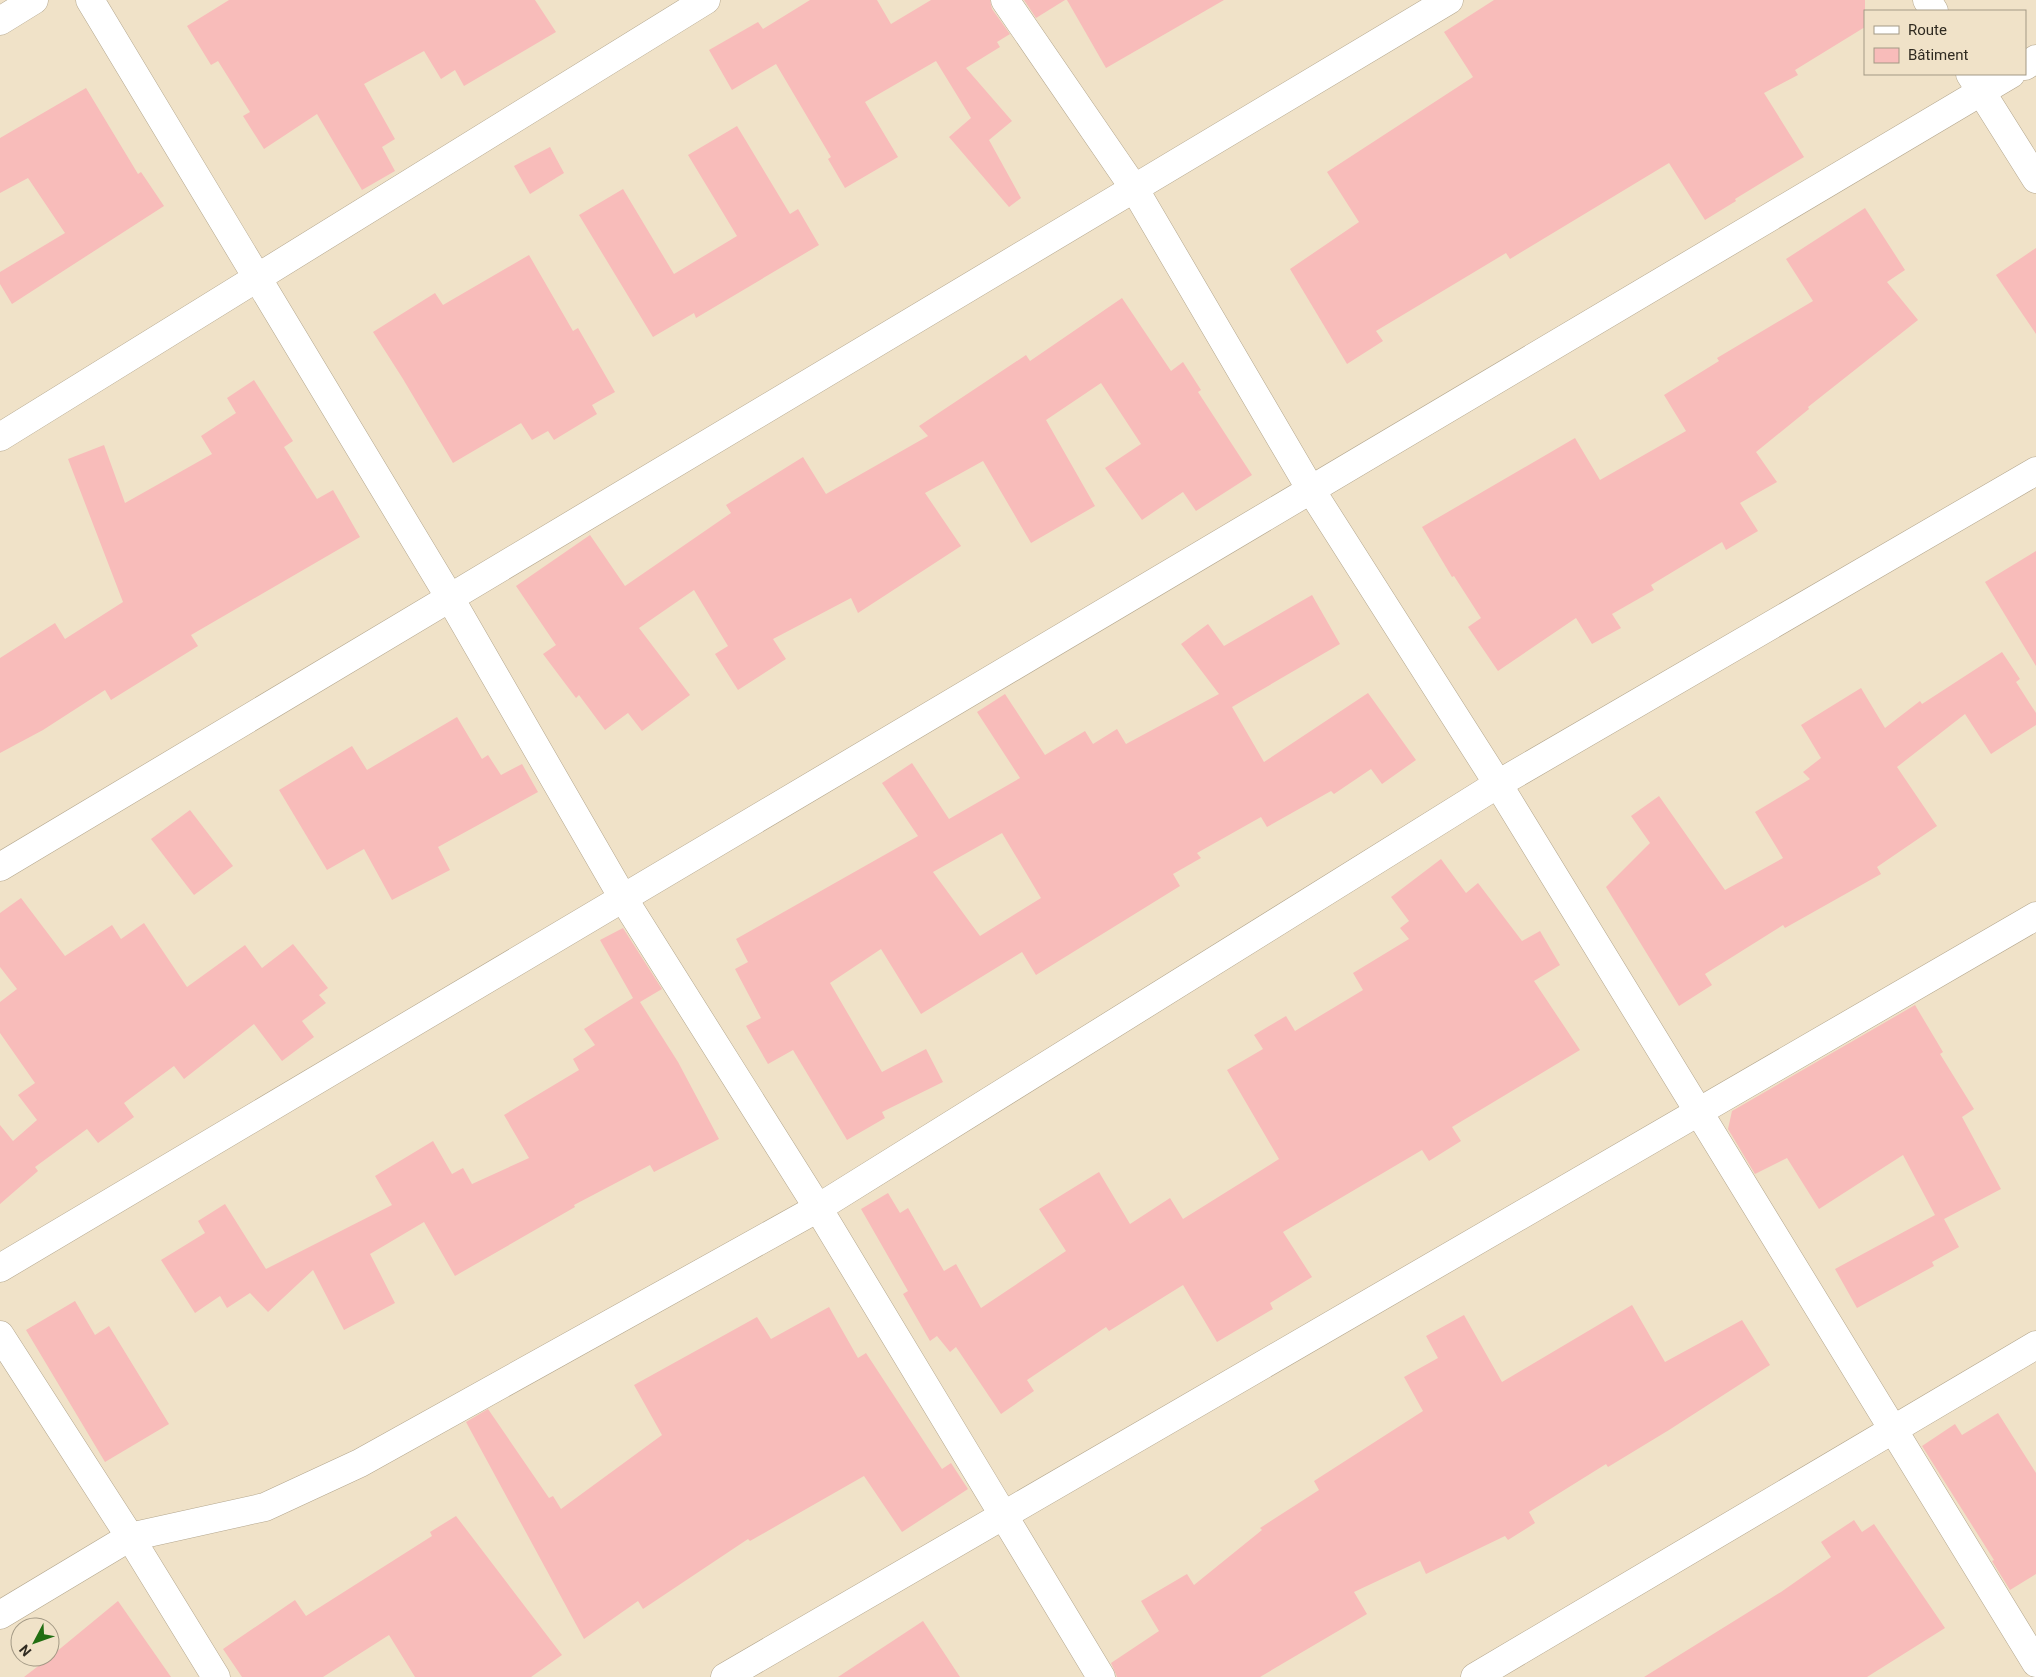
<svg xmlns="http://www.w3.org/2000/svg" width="2036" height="1677" font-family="Roboto,sans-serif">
  <rect width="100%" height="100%" fill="#f0e2c8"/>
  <g fill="#f8bcba" fill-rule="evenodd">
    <polygon points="229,0 535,0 556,32 464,86 455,70 441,79 424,51 364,84 395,139 382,147 395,171 362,190 317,114 264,149 243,116 250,112 218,61 211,65 187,26"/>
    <polygon points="810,0 877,0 891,24 931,0 990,0 992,9 1010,34 997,42 1000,47 966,68 1012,121 989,140 1021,198 1009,207 949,137 971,118 936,61 865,102 898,157 845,188 828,159 831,157 776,64 732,90 709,50 758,22 763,29"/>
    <polygon points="1024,0 1065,0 1036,18"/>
    <polygon points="1067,0 1224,0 1106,68"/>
    <polygon points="1494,0 1865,0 1865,27 1795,70 1798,75 1764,93 1804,157 1735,199 1736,201 1705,220 1669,163 1510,259 1506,253 1376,331 1383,341 1347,364 1290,269 1359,222 1327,172 1473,77 1444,32"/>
    <polygon points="86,88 138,174 141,172 164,206 12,304 0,284 0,272 65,233 28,178 0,193 0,138"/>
    <polygon points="737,126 790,214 798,209 819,245 696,318 694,313 653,337 579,215 623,189 674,274 737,236 688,155"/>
    <polygon points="550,147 564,173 530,194 514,166"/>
    <polygon points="1865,208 1905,270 1887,282 1918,320 1808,407 1809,409 1756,452 1777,482 1740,503 1758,531 1726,550 1722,542 1651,585 1654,590 1612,614 1621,628 1592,644 1576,618 1498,671 1468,627 1481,618 1454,576 1452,577 1422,527 1575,438 1600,480 1686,431 1664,395 1719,361 1717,358 1813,301 1786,259"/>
    <polygon points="2036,248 2036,334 1996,275"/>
    <polygon points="529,255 573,331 578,328 615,392 592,405 597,414 554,440 548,431 532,440 521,423 453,463 403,379 373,332 435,293 443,305"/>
    <polygon points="1122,298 1171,371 1183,362 1201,390 1198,392 1252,475 1196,511 1183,492 1142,520 1105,468 1141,444 1101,383 1046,420 1095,506 1031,543 983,461 925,493 961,546 858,613 851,598 773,639 786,659 738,690 715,654 728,646 694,590 639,628 690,695 642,731 628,713 605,730 579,695 576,698 543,654 556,645 516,586 590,535 625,586 731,513 726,505 803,457 826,494 928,436 919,426 1026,355 1030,361"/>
    <polygon points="254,380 293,441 284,447 317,499 333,490 360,537 191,635 198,646 111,700 105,690 43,730 0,753 0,658 55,623 65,639 123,602 68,459 104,445 125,503 212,454 201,436 236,413 227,398"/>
    <polygon points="2036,551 2036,666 1985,582"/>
    <path d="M1312 595 1340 644 1232 707 1264 762 1368 693 1416 760 1382 784 1371 769 1334 794 1331 791 1267 827 1261 817 1197 853 1201 858 1173 874 1180 886 1036 975 1022 952 921 1014 881 949 830 983 882 1072 926 1049 943 1082 882 1112 885 1118 847 1140 793 1050 768 1064 746 1026 761 1018 735 969 748 962 736 939 918 836 882 783 912 763 949 819 1020 778 977 712 1005 694 1045 755 1085 731 1093 744 1117 729 1126 744 1219 694 1181 644 1208 624 1224 646ZM1002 833 1041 898 980 936 933 872Z"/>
    <polygon points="2002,652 2020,679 2016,682 2036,713 2036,725 1991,754 1965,714 1897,767 1937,826 1877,867 1881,874 1785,928 1783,925 1705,974 1712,985 1679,1006 1606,887 1650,843 1631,816 1659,796 1725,890 1783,858 1755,812 1810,779 1803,772 1821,758 1801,725 1861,688 1885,728 1920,701 1922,704"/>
    <polygon points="457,717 482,759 488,755 501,775 522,764 538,792 438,847 450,870 392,900 364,849 327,870 279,790 352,746 367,770"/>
    <polygon points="190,810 233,866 194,895 151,839"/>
    <polygon points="1441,859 1466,893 1478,883 1522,941 1540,931 1560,965 1534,981 1580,1050 1452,1127 1461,1141 1429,1161 1422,1150 1283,1232 1312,1277 1270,1303 1273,1309 1217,1342 1183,1285 1109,1331 1106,1327 1027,1380 1034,1391 1001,1414 956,1347 950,1352 937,1336 930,1341 903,1294 908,1291 861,1209 888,1193 900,1213 908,1208 944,1271 956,1264 981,1308 1066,1251 1039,1209 1099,1172 1130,1224 1170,1198 1183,1219 1279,1159 1227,1070 1263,1049 1254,1035 1286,1016 1295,1031 1363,990 1353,973 1409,939 1400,928 1409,921 1391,897"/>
    <polygon points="21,898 65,956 112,925 121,939 144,923 187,987 245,945 262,968 293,944 328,988 319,995 326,1003 302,1021 314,1037 282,1061 254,1024 184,1079 174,1066 124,1103 134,1117 98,1143 87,1129 35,1167 38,1171 0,1204 0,1125 13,1141 37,1120 18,1095 35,1083 0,1033 0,1002 17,989 0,967 0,913"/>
    <polygon points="623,928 662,989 640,1002 678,1062 719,1139 654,1172 650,1165 574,1205 575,1207 455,1276 424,1222 370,1254 395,1303 344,1330 313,1270 268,1312 250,1293 227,1308 220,1296 195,1313 161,1260 205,1233 198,1221 225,1204 266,1269 392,1205 375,1176 433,1141 452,1174 463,1168 472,1184 529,1158 504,1115 579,1070 573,1059 595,1045 584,1029 633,998 600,940"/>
    <polygon points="1915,1005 1943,1052 1940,1054 1974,1109 1962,1117 2001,1189 1944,1219 1959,1247 1932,1262 1934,1266 1857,1308 1835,1269 1935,1215 1903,1155 1819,1209 1787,1158 1755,1174 1728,1129 1732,1111"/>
    <polygon points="75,1301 95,1335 109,1326 169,1424 105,1462 26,1330"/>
    <polygon points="1632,1305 1665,1362 1742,1320 1770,1365 1669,1430 1608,1467 1606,1464 1529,1512 1535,1523 1508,1540 1505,1536 1426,1574 1420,1561 1354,1592 1367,1614 1260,1677 1117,1677 1111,1663 1159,1631 1141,1601 1187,1574 1194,1585 1262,1530 1260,1528 1319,1490 1314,1481 1423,1411 1404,1377 1438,1358 1426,1336 1464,1315 1502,1382"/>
    <polygon points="829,1307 858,1358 866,1353 942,1469 951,1463 968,1489 902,1532 864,1476 750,1541 748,1539 643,1609 638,1601 584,1639 466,1422 488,1409 549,1498 553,1496 561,1509 662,1435 634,1385 757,1317 771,1339"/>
    <polygon points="1998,1413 2036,1473 2036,1574 2010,1590 1992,1561 1994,1560 1922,1446 1955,1424 1962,1435"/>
    <polygon points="456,1516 562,1655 531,1677 415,1677 389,1635 323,1677 242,1677 223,1649 295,1600 306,1616 432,1536 430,1532"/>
    <polygon points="1854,1520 1862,1532 1874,1524 1945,1628 1867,1677 1644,1677 1781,1592 1831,1557 1821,1542"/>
    <polygon points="118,1601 171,1677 24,1677 50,1657"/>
    <polygon points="923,1621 960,1677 838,1677"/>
  </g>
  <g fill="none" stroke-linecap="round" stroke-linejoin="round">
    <g stroke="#b3a68d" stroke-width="29">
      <g id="minor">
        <polyline points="90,0 450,598 623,898 818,1208 1101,1677"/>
        <polyline points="1005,0 1134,188 1311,490 1498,784 2036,1663"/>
        <polyline points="1927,0 1934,11"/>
        <polyline points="0,21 34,0"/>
        <polyline points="2025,66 2036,59"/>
        <polyline points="1970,74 2036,179"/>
        <polyline points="0,437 706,0"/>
        <polyline points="0,867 1449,0"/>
        <polyline points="0,1268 2011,74"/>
        <polyline points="0,1335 130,1537 216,1677"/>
        <polyline points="0,1615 130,1537 265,1507 360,1463 818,1208 1498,784 2036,471"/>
        <polyline points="725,1677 2036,916"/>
        <polyline points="1475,1677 2036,1345"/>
      </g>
    </g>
    <use href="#minor" stroke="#fff" stroke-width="28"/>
  </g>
  <rect x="1864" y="10" width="162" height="65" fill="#f0e2c8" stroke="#a39985"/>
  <rect x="1874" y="26" width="25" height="8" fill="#ffffff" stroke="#a39985"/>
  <text x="1908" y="35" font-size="15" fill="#302b21">Route</text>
  <rect x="1874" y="48" width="25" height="15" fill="#f8bcba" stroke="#a39985"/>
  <text x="1908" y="60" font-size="15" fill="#302b21">Bâtiment</text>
  <g transform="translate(35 1642) rotate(229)"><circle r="24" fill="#f0e2c8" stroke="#a39985"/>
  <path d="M0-4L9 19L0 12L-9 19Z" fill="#216e12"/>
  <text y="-8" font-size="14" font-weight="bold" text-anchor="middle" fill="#302b21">N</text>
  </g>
</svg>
